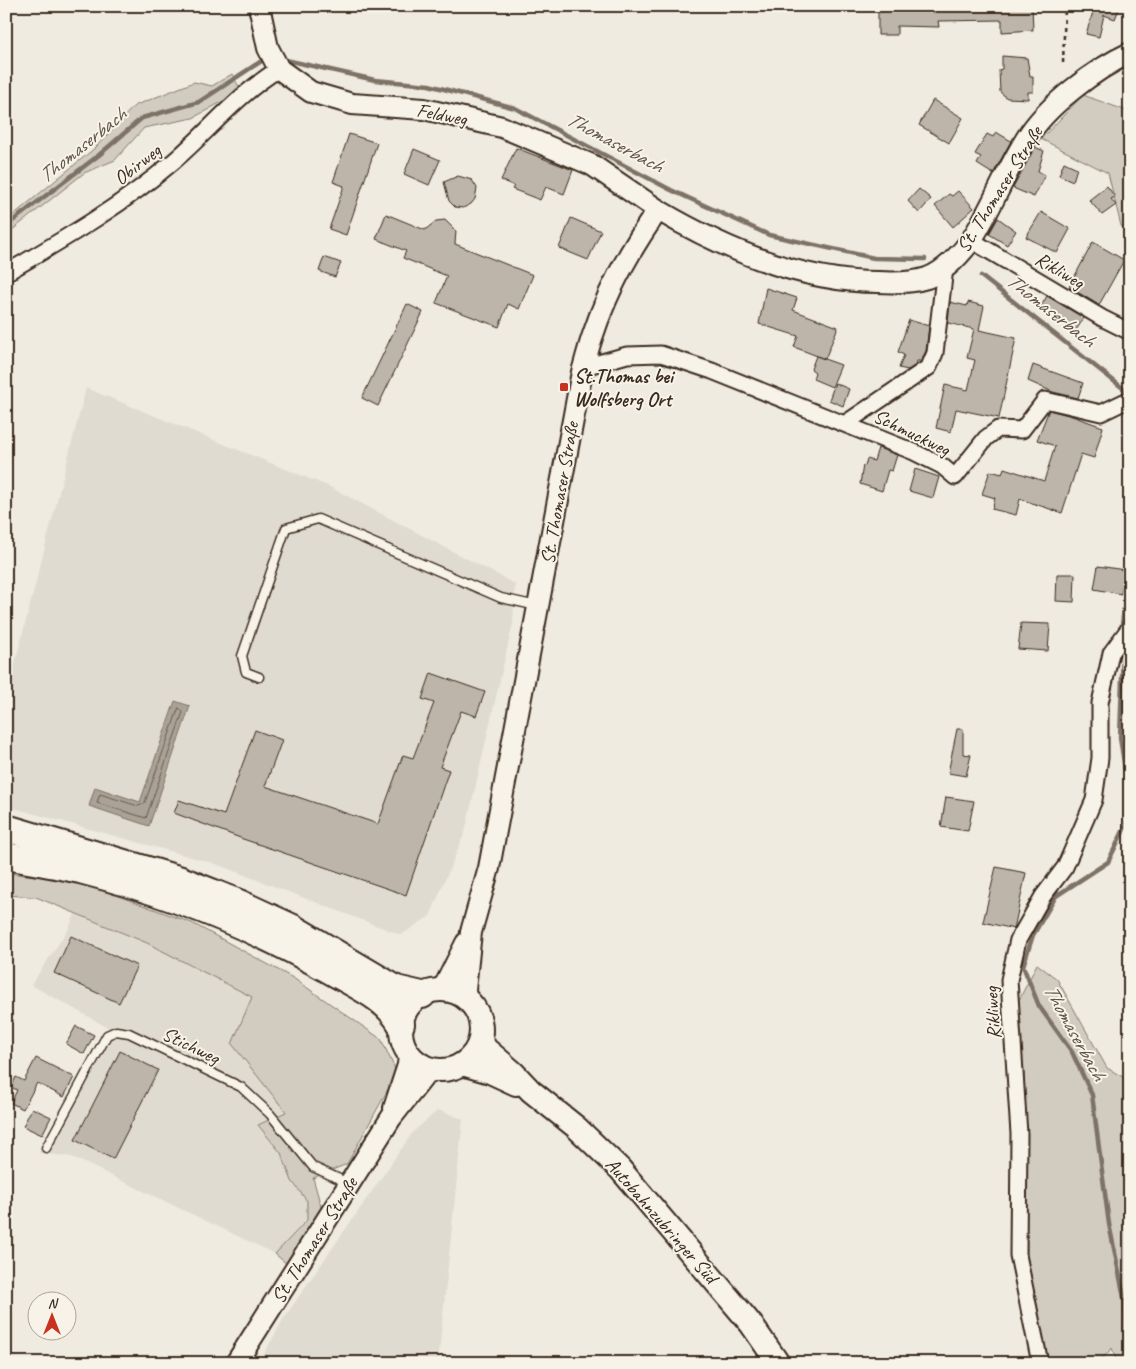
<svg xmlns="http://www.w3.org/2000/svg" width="1136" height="1369" font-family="Caveat,sans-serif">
  <rect width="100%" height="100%" fill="#efebe0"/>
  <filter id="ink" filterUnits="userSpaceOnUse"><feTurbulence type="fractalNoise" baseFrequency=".02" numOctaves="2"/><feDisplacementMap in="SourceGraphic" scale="10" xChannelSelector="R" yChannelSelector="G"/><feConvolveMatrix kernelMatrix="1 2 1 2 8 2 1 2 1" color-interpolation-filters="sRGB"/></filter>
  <g filter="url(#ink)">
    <g fill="#e0dbd0">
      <polygon points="86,388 330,487 515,584 513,623 465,832 430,916 401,935 213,863 6,806 6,698"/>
      <polygon points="75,914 147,943 253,997 232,1044 286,1112 258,1125 281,1153 292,1181 307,1201 307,1219 275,1254 72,1157 39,1153 109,1028 31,985 69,928"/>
      <polygon points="438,1110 463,1119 438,1363 259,1363 284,1318 413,1132"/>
    </g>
    <g fill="#d1cbc0" stroke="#867a6f">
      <polygon points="232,74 239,87 225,100 193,118 144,128 115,160 84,173 6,235 6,221 95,148 134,106 194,82 212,86"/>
      <polygon points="1083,95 1130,112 1130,230 1121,226 1108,173 1041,139"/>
      <polygon points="6,873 74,880 192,923 293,978 381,1039 397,1073 347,1164 313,1178 322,1210 287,1264 275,1254 307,1220 307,1201 292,1181 281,1153 258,1125 286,1112 232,1044 252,997 147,943 36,897 6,895"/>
      <polygon points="1037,964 1057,979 1107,1068 1130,1081 1130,1363 1117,1363 1112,1348 1099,1363 1049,1363 1048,1360 1027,1256 1024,1069 1001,1036"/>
    </g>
    <polygon fill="#aaa296" stroke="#7e7266" points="175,701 190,706 149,826 89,806 95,787 140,802"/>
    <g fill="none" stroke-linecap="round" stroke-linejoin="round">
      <polygon stroke="#675a4e" stroke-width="1" points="179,708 183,712 146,818 97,803 100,794 138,806 144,804"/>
      <g stroke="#7e7266" stroke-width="4.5">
        <polyline points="286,60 375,80 429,85 515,108 671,190 769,235 874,258 925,259"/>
        <polyline points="6,226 99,155 142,118 199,102 263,60"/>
        <polyline points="981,276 1124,389"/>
        <polyline points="1122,625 1130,558"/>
        <polyline points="1123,650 1120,738 1128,787 1127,823 1108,862 1056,896 1033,935 1023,966 1039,1006 1072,1052 1092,1095 1109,1224 1125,1302 1126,1331 1130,1349"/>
      </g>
    </g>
    <g fill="#bdb5aa" stroke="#3b2a1e">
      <polygon points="909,6 1032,6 1033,30 1002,32 1002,20 938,21 939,27 897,26 897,35 878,35 878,9 902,9 902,7"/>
      <polygon points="1084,6 1120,6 1115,19 1104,15 1099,37 1086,34 1093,12 1083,8"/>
      <polygon points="1002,56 1027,58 1030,76 1033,76 1033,92 1028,92 1028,99 1007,98 1000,92 999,70 1002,69"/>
      <polygon points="933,100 963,118 949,143 919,125"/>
      <polygon points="996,132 1011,141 993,174 977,164 981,157 975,154 987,134 993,137"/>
      <polygon points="349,134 377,143 346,235 329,229 344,186 333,182"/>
      <polygon points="1035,147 1044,151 1038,171 1045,175 1034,197 1013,188"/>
      <polygon points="516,148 573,170 564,194 546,187 540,200 512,189 514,186 501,180"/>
      <polygon points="414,149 440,160 429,185 404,174"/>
      <polygon points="1064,162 1077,168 1073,181 1059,175"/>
      <polygon points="458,176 472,180 477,188 475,199 471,204 463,208 455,207 449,201 444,182"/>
      <polygon points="1107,186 1115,197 1111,199 1116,205 1102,215 1089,200"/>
      <polygon points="919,189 931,199 919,213 908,201"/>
      <polygon points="958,191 974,208 953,227 935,206 949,194 952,196"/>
      <polygon points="1041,212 1070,229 1057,253 1026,237"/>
      <polygon points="386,214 425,230 436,221 445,220 456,231 455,244 533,275 519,309 508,304 499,327 436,303 447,276 403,258 406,251 376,239"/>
      <polygon points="571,218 601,231 588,260 559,248"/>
      <polygon points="998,218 1016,231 1007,245 989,234"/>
      <polygon points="1093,242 1124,260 1099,305 1069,287"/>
      <polygon points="324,257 341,263 335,277 319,271"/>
      <polygon points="766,288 797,298 793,310 838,327 825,359 794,347 798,336 759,324"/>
      <polygon points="1047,296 1084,318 1076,330 1040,308"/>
      <polygon points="950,302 967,306 968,302 984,306 979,330 1016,338 999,418 956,409 951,432 936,428 945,385 968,390 975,360 967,358 974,329 948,323"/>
      <polygon points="407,304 423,312 378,406 362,398"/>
      <polygon points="909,320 929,326 926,351 921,361 917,361 916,365 908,370 899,368 904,355 898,352"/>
      <polygon points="816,356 841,365 832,387 813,379 815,372 811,369"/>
      <polygon points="1033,365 1083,383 1078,398 1053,392 1028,381"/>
      <polygon points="835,383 849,389 843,406 829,400"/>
      <polygon points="1049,410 1072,416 1103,427 1094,458 1081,454 1062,513 1020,499 1016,515 992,509 995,498 982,494 990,471 1002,474 1004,468 1044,481 1055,446 1037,440"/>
      <polygon points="878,448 897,455 892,471 888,470 882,491 860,484 863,465 865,466 867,459 874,461"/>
      <polygon points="915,469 939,477 933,498 909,491"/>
      <polygon points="1098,566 1125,570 1121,594 1094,589"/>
      <polygon points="1057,574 1075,574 1074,602 1056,601"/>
      <polygon points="1021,623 1050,624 1048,651 1018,649"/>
      <polygon points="431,673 485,692 476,716 461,711 440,767 449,770 406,895 243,839 174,813 179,800 224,815 255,730 282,740 265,786 378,824 403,755 413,758 434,703 422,699"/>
      <polygon points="957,729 963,729 963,754 971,755 966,776 948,773"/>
      <polygon points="946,797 974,801 968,831 941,827"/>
      <polygon points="996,867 1026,873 1014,929 983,922"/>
      <polygon points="71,936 137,966 119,1003 54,973"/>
      <polygon points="76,1026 94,1035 84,1054 66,1044"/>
      <polygon points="120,1051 158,1070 113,1159 75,1140"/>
      <polygon points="36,1058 74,1077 64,1097 37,1083 23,1109 11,1103 17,1090 11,1087 16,1077 24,1081"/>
      <polygon points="32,1108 51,1117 42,1135 23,1126"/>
    </g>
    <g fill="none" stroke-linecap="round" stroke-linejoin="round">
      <g stroke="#3b2a1e" stroke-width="11">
        <g id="lane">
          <polyline points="259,677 246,672 242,656 286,528 318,519 501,598 537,606"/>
          <polyline points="46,1148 107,1035 116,1031 129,1033 241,1087 270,1114 313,1167 348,1183"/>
        </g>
      </g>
      <g stroke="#3b2a1e" stroke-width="19">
        <g id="street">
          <polyline points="971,240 1102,318 1130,332"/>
          <path d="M6 273C64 239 123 205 174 161 209 131 239 93 279 69"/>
          <polyline points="584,367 627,355 661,354 712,371 914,452 942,466 955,477 986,438 998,429 1022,430 1045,400 1101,413 1130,399"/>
          <polyline points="846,423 929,367 935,353 945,268"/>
          <polyline points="1040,1363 1018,1255 1019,1134 1009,980 1018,940 1043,896 1065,867 1094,800 1100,758 1100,703 1111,653 1130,627"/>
        </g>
      </g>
      <g stroke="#3b2a1e" stroke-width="24">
        <g id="secondary">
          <polyline points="259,6 268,48 279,69 311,92 352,104 424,109 502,127 592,165 658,210"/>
          <polyline points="440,990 446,983 466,943"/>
          <path d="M466 999 465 990 471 932 489 868 582 372C586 359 589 345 594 332 608 289 632 247 658 210 724 249 800 282 878 282 894 283 911 283 927 278 944 272 961 254 972 239 992 207 1006 171 1026 139 1046 106 1095 69 1130 53"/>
          <polyline points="394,1108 408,1065 409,1054"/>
          <polyline points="236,1363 391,1118 425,1075 437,1070"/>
        </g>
      </g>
      <g stroke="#3b2a1e" stroke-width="26">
        <g id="primary">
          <circle cx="441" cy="1030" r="40"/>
          <polyline points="481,1038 485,1048 513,1072 531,1091 576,1127 620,1169 751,1324 778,1363"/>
          <polyline points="462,1064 490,1072 516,1084"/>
        </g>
      </g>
      <g stroke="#3b2a1e" stroke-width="30">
        <g id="highway">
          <polyline points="6,828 181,880 239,903 291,927 396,989 422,995"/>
          <path d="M6 856C32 861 59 865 84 871 173 894 254 927 333 972 359 987 386 998 401 1024"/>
        </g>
      </g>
      <polyline stroke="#3b2a1e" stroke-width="2.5" stroke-dasharray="4 4" stroke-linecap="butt" points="1063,63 1065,6"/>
      <use href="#lane" stroke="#f7f3e8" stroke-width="8"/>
      <use href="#street" stroke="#f7f3e8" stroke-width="15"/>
      <use href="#secondary" stroke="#f7f3e8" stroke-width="20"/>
      <use href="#primary" stroke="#f7f3e8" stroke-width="22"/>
      <use href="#highway" stroke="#f7f3e8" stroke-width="26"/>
    </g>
  </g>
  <rect fill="#c8321e" stroke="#f7f3e8" stroke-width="2" x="559" y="382" width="10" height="10" rx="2.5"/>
  <g text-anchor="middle" stroke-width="4" stroke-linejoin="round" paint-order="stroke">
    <g font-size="20" fill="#3b2a1e" stroke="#f7f3e8">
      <text transform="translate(442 114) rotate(11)" y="7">Feldweg</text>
      <text transform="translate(137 164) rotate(-38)" y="7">Obirweg</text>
      <text transform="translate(999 189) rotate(-58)" y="7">St. Thomaser Straße</text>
      <text transform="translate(1060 270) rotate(31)" y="7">Rikliweg</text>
      <text transform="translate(912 432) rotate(26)" y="7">Schmuckweg</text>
      <text transform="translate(559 493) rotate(-80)" y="7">St. Thomaser Straße</text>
      <text transform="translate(992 1013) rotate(-94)" y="7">Rikliweg</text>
      <text transform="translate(191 1045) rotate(26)" y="7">Stichweg</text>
      <text transform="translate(662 1220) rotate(49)" y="7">Autobahnzubringer Süd</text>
      <text transform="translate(314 1240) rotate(-58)" y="7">St. Thomaser Straße</text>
    </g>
    <g font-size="20" font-weight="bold" fill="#3b2a1e" stroke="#f7f3e8" text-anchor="start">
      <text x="574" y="383">St.Thomas bei<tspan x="574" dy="23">Wolfsberg Ort</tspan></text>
    </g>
    <g font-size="21" font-style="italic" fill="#625448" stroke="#f7f3e8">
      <text transform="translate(615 142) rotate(28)" y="7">Thomaserbach</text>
      <text transform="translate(82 145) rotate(-39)" y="7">Thomaserbach</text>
      <text transform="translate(1051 310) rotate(38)" y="7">Thomaserbach</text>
      <text transform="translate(1075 1032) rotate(61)" y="7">Thomaserbach</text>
    </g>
  </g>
  <rect width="1136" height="1369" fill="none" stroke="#f7f3e8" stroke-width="25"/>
  <rect x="12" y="12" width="1111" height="1344" fill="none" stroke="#3b2a1e" stroke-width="2" filter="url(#ink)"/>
  <g transform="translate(52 1316)"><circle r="24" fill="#f7f3e8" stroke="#aca397"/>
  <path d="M0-4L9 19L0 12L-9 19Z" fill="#c8321e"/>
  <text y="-8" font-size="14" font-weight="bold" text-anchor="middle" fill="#3b2a1e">N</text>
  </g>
</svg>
